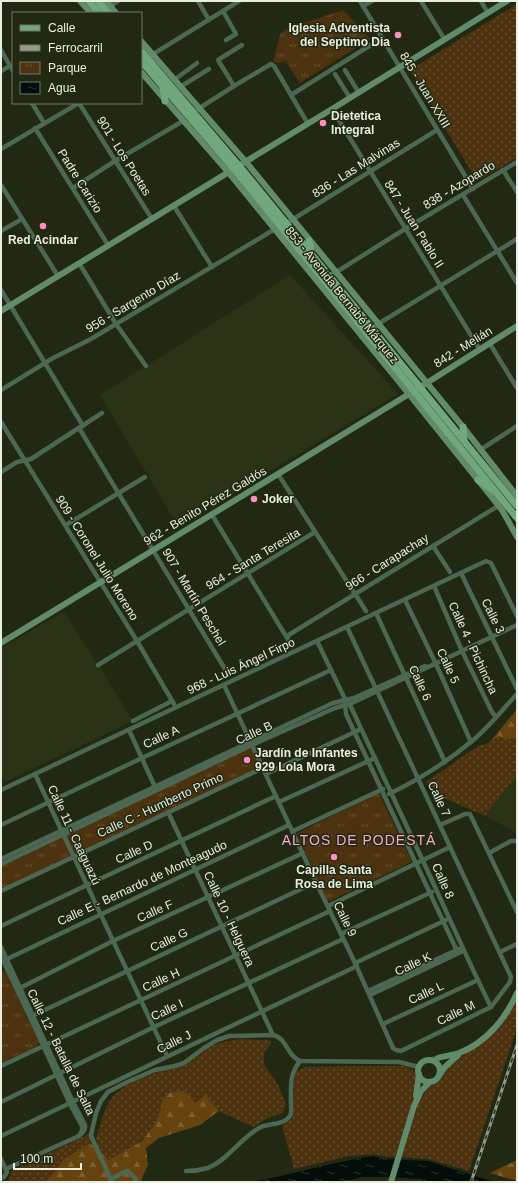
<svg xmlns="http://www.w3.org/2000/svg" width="518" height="1183" font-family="Helvetica,sans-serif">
  <defs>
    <pattern id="grass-dots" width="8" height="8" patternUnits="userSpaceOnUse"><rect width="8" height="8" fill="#4c320e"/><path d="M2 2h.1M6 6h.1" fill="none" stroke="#665031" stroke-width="1.8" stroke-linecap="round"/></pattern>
    <pattern id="forest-firs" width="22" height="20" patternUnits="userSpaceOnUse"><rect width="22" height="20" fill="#66420e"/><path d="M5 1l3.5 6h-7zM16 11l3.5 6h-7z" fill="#7c5e31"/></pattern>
    <pattern id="park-tufts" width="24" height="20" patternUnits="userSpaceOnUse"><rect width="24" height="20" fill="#4c320e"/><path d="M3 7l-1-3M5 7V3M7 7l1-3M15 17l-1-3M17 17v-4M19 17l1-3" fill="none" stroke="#665031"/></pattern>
    <pattern id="water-ripples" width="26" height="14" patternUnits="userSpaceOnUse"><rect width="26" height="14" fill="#030e0b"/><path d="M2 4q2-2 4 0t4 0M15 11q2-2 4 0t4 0" fill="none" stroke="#28312e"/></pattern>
  </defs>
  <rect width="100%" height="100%" fill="#212913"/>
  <g fill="#2a3316">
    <polygon points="290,275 398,394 178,526 100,395"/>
    <polygon points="64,612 98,665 133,721 5,782 1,775 1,648"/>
    <polygon points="517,775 517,833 485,816"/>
  </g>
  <g fill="url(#grass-dots)">
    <polygon points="517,4 517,158 477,181 410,70"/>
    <polygon points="499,736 505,740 515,738 517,740 517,775 485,816 433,793 426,782 478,746 489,743"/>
    <polygon points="517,999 517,1028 469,1171 428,1159 401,1157 419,1101 429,1087 438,1082 450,1066 460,1056 470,1051"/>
    <path d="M240 1039 268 1040 272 1042 264 1053V1064L278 1085 286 1104 283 1113 268 1118 253 1127 219 1111 209 1099 206 1092 195 1103 190 1096 162 1100C159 1115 154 1131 141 1141 132 1149 119 1154 109 1160L100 1152 96 1139 105 1109 113 1096 128 1084 161 1071 173 1069 187 1064 205 1050 218 1043Z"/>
    <path d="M354 1066H404C411 1068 414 1070 417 1076L414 1106 395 1157H387L374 1154 345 1157 294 1169 282 1126 293 1118 294 1084 295 1076 297 1071 305 1067Z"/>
    <polygon points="89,1134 92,1138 90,1143 64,1159 46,1182 8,1182 12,1171"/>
  </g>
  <g fill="url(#forest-firs)">
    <polygon points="517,709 517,740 515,738 505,740 499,736 489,743"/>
    <polygon points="184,1091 190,1096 195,1103 202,1097 206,1092 209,1099 219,1111 200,1125 159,1138 146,1148 148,1165 142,1178 142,1182 46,1182 64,1159 90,1143 109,1160 142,1141 154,1125 160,1110 162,1100 171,1092"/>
    <polygon points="517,1160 517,1181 490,1173"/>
  </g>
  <g fill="url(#park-tufts)">
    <polygon points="343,10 370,39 300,83 285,61 280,63 273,62 280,34 288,28"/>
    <polygon points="252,745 263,768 1,891 1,864"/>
    <polygon points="379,793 412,862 330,901 327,900 297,833"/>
    <polygon points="3,971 6,972 39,1042 38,1046 1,1063 1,972"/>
  </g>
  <polygon fill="#4c320e" points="353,821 358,830 343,837 339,828"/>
  <path fill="url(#water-ripples)" d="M373 1156 387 1159 428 1161 494 1182H428L417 1179 392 1177H362L342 1182H250C292 1175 331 1162 373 1156Z"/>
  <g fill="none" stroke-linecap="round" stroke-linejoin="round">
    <g stroke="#4c6752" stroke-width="4.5">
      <polyline points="198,1 209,20"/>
      <polyline points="360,1 473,189"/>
      <polyline points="421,1 445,40"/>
      <polyline points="481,1 488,13"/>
      <polyline points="110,6 118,1"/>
      <polyline points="363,6 372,1"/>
      <polyline points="223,11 236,34 226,40"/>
      <polyline points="1,50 13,71"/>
      <polyline points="150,56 239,1"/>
      <polyline points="345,70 359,93"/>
      <polyline points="1,71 10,66"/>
      <polyline points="335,74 350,98"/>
      <polyline points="174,80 197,63"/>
      <polyline points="234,86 218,60 242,45"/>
      <polyline points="180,87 209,69"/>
      <polyline points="291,95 382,38"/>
      <polyline points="32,103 44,123"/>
      <polyline points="198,109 234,86 271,64 274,66 308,124"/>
      <polyline points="332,109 480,350"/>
      <polyline points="35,128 108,245"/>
      <polyline points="1,149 79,103 152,219"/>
      <polyline points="503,170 517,192"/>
      <polyline points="1,185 58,276"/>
      <polyline points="73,188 115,161 183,121"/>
      <polyline points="463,195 517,283"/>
      <polyline points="174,206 212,267"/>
      <polyline points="290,221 437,130"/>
      <polyline points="1,231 22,219"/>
      <polyline points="79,263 116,324 146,366"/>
      <polyline points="330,276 405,229 517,162"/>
      <polyline points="1,290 83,426"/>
      <polyline points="373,329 378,324 517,239"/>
      <polyline points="490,344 517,388"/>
      <polyline points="1,390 53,358 91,339 275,229"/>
      <polyline points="1,422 137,641 174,704"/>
      <polyline points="79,428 228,674"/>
      <polyline points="480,450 517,426"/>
      <polyline points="1,472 17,462 31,459 102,413"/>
      <polyline points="278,474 366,611"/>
      <polyline points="212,515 292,646"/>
      <polyline points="66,525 145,477"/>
      <polyline points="433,546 450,572"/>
      <polyline points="461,573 517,689"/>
      <polyline points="434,586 462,651 492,712 496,717"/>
      <polyline points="405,600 436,664 471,742"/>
      <polyline points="376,613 445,762"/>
      <polyline points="287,636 498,506"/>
      <path d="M317 641 345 699 351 707C375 759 399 810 423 861 446 910 467 959 491 1007"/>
      <polyline points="98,665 315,532"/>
      <polyline points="224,685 316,882 355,963 393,1048 396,1050 401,1051 491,1007 510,982 511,977 347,627"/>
      <polyline points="345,703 346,714 458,953"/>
      <polyline points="133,721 172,701"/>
      <polyline points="129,730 155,787"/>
      <polyline points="35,774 167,1056"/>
      <polyline points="266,774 361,729"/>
      <polyline points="1,790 486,561 491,563 517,616"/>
      <path d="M389 794C418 780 447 762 472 741 488 728 503 709 517 694"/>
      <polyline points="279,802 375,758"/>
      <polyline points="168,812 273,1035"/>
      <polyline points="1,825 142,758 331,670"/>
      <polyline points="440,825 465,814 470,814 517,912"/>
      <polyline points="293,831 383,789"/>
      <polyline points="489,853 511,841 517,841"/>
      <polyline points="1,859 333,703 354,698 425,666"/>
      <polyline points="1,864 252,745 335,708 352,703 517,625"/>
      <polyline points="1,891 263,768"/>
      <polyline points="328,906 450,847"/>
      <polyline points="1,926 87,885 276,796"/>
      <polyline points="341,934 432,892"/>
      <path d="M1 947 73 1102 85 1125C86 1130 83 1133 79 1136L82 1131V1126L70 1104 30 1017 1 956"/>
      <polyline points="500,952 517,944"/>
      <polyline points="5,960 289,825"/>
      <polyline points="355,963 446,920"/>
      <polyline points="18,989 113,941 303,853"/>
      <polyline points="368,991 459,949"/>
      <polyline points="370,995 461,952"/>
      <polyline points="32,1016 316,882"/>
      <polyline points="383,1024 478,980"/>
      <polyline points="427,1060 438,1058"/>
      <polyline points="1,1066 330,911"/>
      <polyline points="1,1102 154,1027 343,939"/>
      <polyline points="1,1136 357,966"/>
      <polyline points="1,1159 7,1172 4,1177 1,1178"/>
      <polyline points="6,1169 79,1136"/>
      <path d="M186 1171C193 1171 201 1170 208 1168 228 1160 241 1137 261 1127 270 1123 284 1125 290 1116 292 1113 291 1108 291 1104 291 1087 289 1075 300 1061"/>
      <polyline points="111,1179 126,1171 128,1171 135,1178 136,1182"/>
      <path d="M112 1182 92 1138 91 1135 96 1113 101 1101 108 1092 127 1082 155 1070 175 1066 184 1063 204 1048 217 1040 229 1036 273 1035C287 1038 287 1056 300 1061L399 1062 419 1067"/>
    </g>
    <g stroke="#618b6a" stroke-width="6">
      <polyline points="80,1 91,13"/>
      <polyline points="106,1 116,13"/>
      <polyline points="141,41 246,162 463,427 517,496"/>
      <polyline points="141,72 229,173 409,394 502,510 517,537"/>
      <polyline points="1,311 332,109 507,1"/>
      <polyline points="1,643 414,391 517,326"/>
      <path d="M438 1058C445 1056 453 1055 459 1053 486 1043 506 1018 517 993"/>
      <circle cx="429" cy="1071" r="11"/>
      <polyline points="440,1074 445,1067 458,1055"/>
      <polyline points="416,1096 419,1074"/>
      <polyline points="391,1182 414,1106 421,1091 430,1082"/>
    </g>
    <g stroke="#70a77d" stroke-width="7">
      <polyline points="89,1 99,13"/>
      <polyline points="98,1 108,13"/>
      <polyline points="141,51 246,174 517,506"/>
      <polyline points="141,61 234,169 517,518"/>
      <polyline points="163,87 165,101"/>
      <polyline points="309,241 311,253"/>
      <polyline points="463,427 464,440"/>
      <polyline points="478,480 493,490"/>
    </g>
    <g stroke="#949b89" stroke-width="3">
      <polyline id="rail" points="471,1182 517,1045"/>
    </g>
    <use href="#rail" stroke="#212913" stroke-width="1.5" stroke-dasharray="4.5" stroke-linecap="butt"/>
  </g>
  <g fill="#fc8fc2" stroke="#212913" stroke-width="1.5">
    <circle cx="398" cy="35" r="4"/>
    <circle cx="323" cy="123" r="4"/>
    <circle cx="43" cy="226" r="4"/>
    <circle cx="254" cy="499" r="4"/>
    <circle cx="247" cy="760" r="4"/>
    <circle cx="334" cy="857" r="4"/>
  </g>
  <g text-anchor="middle" stroke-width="3" stroke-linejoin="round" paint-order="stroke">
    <g font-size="12" font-weight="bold" fill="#e9efe0" stroke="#212913" text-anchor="start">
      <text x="390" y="32" text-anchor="end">Iglesia Adventista<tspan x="390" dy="14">del Septimo Dia</tspan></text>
      <text x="331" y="120">Dietetica<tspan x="331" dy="14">Integral</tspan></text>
      <text x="43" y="244" text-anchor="middle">Red Acindar</text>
      <text x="262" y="503">Joker</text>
      <text x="255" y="757">Jardín de Infantes<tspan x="255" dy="14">929 Lola Mora</tspan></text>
      <text x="334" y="874" text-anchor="middle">Capilla Santa<tspan x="334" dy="14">Rosa de Lima</tspan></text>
    </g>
    <g font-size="12" fill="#e9efe0" stroke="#212913">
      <text transform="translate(425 90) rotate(59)" y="4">845 - Juan XXIII</text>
      <text transform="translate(124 156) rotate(58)" y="4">901 - Los Poetas</text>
      <text transform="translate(356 168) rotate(-32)" y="4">836 - Las Malvinas</text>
      <text transform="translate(80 181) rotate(58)" y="4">Padre Carizio</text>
      <text transform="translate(459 185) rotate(-31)" y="4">838 - Azopardo</text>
      <text transform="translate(414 224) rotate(58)" y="4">847 - Juan Pablo II</text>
      <text transform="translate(342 295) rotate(51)" y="4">853 - Avenida Bernabé Márquez</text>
      <text transform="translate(133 302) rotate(-31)" y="4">956 - Sargento Díaz</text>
      <text transform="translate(463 347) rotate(-32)" y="4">842 - Melián</text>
      <text transform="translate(205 506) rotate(-31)" y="4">962 - Benito Pérez Galdós</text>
      <text transform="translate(97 558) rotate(58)" y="4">909 - Coronel Julio Moreno</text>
      <text transform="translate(253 559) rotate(-31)" y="4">964 - Santa Teresita</text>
      <text transform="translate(387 562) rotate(-32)" y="4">966 - Carapachay</text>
      <text transform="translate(194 597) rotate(59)" y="4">907 - Martín Peschel</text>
      <text transform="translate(493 616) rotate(64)" y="4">Calle 3</text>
      <text transform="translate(473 648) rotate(65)" y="4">Calle 4 - Pichincha</text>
      <text transform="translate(241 666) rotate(-25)" y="4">968 - Luis Ángel Firpo</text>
      <text transform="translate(448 666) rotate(65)" y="4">Calle 5</text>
      <text transform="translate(420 683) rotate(65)" y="4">Calle 6</text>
      <text transform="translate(254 733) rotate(-25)" y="4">Calle B</text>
      <text transform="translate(161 737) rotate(-25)" y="4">Calle A</text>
      <text transform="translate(439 799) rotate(65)" y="4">Calle 7</text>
      <text transform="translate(160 805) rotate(-25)" y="4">Calle C - Humberto Primo</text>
      <text transform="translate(74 835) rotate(65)" y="4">Calle 11 - Caaguazú</text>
      <text transform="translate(134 852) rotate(-25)" y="4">Calle D</text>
      <text transform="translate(443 881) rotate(66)" y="4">Calle 8</text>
      <text transform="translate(142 883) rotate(-25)" y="4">Calle E - Bernardo de Monteagudo</text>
      <text transform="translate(155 911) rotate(-24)" y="4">Calle F</text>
      <text transform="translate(229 919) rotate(65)" y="4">Calle 10 - Helguera</text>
      <text transform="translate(345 919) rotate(64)" y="4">Calle 9</text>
      <text transform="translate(169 940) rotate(-25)" y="4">Calle G</text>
      <text transform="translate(413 964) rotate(-26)" y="4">Calle K</text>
      <text transform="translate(161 980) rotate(-25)" y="4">Calle H</text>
      <text transform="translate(426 993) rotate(-25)" y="4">Calle L</text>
      <text transform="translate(167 1010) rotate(-25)" y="4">Calle I</text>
      <text transform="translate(456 1013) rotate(-26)" y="4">Calle M</text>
      <text transform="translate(174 1042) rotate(-26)" y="4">Calle J</text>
      <text transform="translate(61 1052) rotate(64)" y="4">Calle 12 - Batalla de Salta</text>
    </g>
    <g font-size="14" letter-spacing="1" fill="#f7aacc" stroke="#212913">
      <text x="359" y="845">ALTOS DE PODESTÁ</text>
    </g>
  </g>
  <rect width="518" height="1183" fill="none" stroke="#e9efe0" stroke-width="4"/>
  <rect x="12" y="12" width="130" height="92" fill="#212913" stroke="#717865"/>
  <rect x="20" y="25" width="20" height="6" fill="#70a77d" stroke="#717865"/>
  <text x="48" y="32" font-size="12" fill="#e9efe0">Calle</text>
  <rect x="20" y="45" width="20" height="6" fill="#949b89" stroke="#717865"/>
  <text x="48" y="52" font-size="12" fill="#e9efe0">Ferrocarril</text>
  <rect x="20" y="62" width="20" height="12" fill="url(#park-tufts)" stroke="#717865"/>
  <text x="48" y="72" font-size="12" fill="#e9efe0">Parque</text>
  <rect x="20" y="82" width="20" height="12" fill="url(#water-ripples)" stroke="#717865"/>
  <text x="48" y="92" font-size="12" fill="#e9efe0">Agua</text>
  <path d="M14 1163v6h67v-6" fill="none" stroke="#e9efe0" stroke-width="2"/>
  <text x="20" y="1163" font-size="12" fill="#e9efe0" stroke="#212913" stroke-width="3" paint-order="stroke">100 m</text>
</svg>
